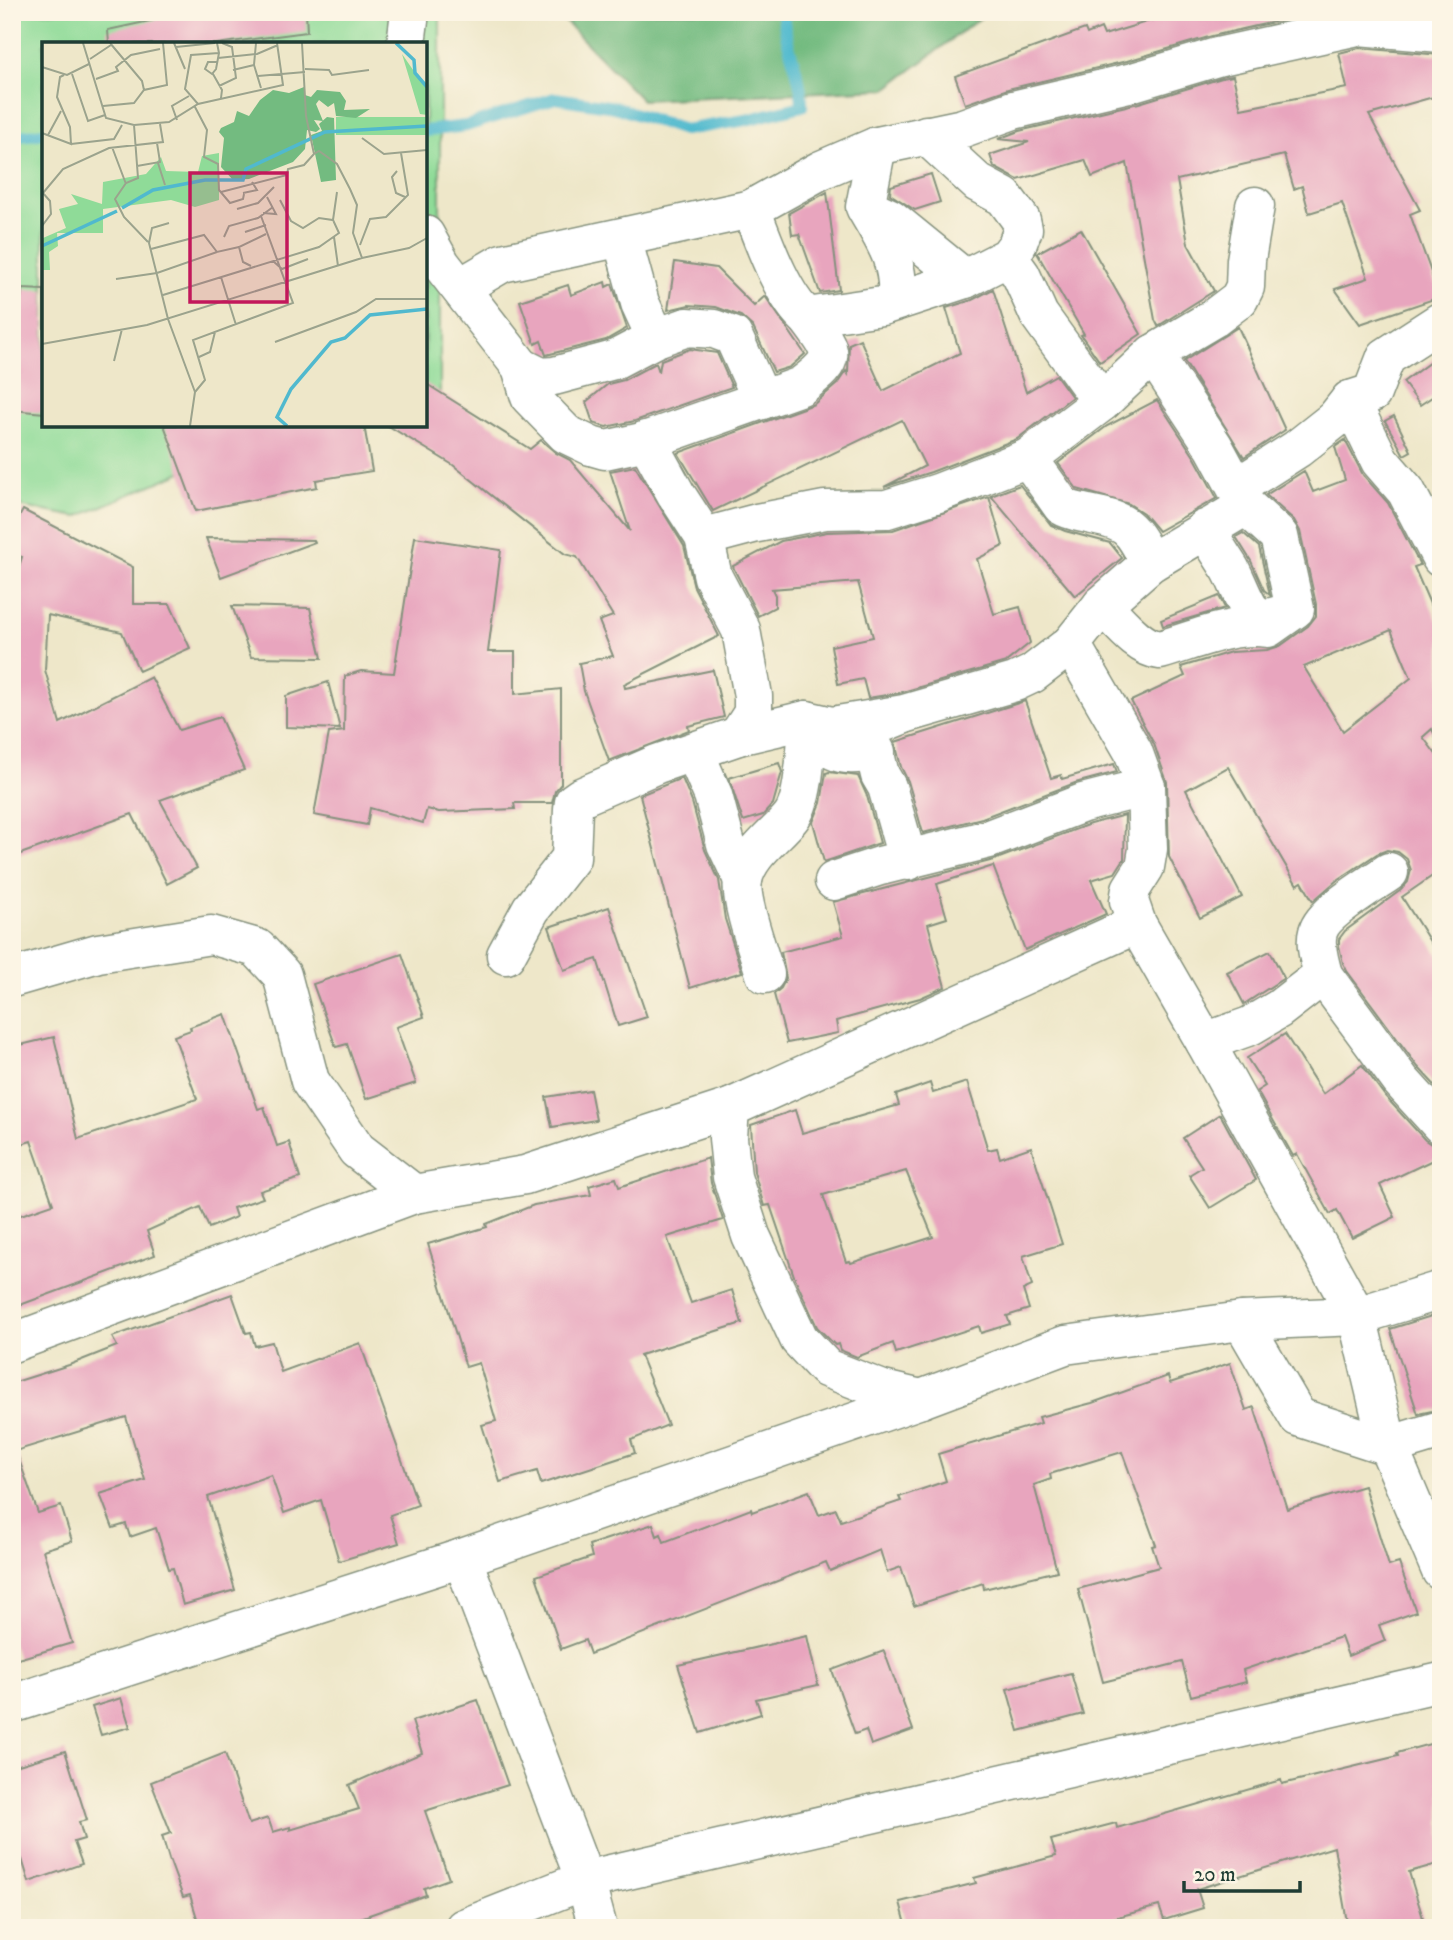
<svg xmlns="http://www.w3.org/2000/svg" width="1453" height="1940" font-family="'IM FELL DW Pica',serif">
  <rect width="100%" height="100%" fill="#fcf5e5"/>
  <filter id="ink" filterUnits="userSpaceOnUse"><feTurbulence type="fractalNoise" baseFrequency=".0143" numOctaves="2"/><feDisplacementMap in="SourceGraphic" scale="14" xChannelSelector="R" yChannelSelector="G"/><feConvolveMatrix kernelMatrix="1 2 1 2 8 2 1 2 1" color-interpolation-filters="sRGB"/></filter>
  <filter id="wash" filterUnits="userSpaceOnUse"><feTurbulence type="fractalNoise" baseFrequency=".00686" numOctaves="4" result="noise"/><feDisplacementMap in="SourceGraphic" scale="28" xChannelSelector="R" yChannelSelector="G"/><feGaussianBlur stdDeviation="1.57" result="paint"/><feColorMatrix in="noise" values="0 0 0 0 0 0 0 0 0 0 0 0 0 0 0 0 0 1.4 0 .05"/><feComposite in="paint" operator="in"/></filter>
  <g filter="url(#wash)">
    <rect width="100%" height="100%" fill="#eee7c9"/>
    <polygon fill="#8fdb98" stroke="#578c66" stroke-width="2" points="12,12 440,12 440,408 425,407 425,44 44,44 44,425 291,425 77,517 12,505"/>
    <polygon fill="#73bb80" stroke="#497c5a" stroke-width="2" points="556,12 988,12 886,89 642,100"/>
    <g fill="none" stroke-linecap="round" stroke-linejoin="round">
      <g stroke="#50b9ce" stroke-width="12">
        <path d="M425 131 466 126 555 98 615 107 684 130 746 120 802 106C802 73 784 45 783 12"/>
        <polyline points="12,137 44,133"/>
      </g>
    </g>
    <g id="blocks">
      <g fill="#e8a5be" fill-rule="evenodd">
        <polygon points="191,12 306,12 307,32 216,44 109,44 108,30"/>
        <polygon points="1179,12 1296,12 1296,17 1212,36 1127,61 1008,89 965,104 955,76 1085,29 1087,34 1101,28 1104,35"/>
        <polygon points="1359,48 1441,55 1441,91 1437,91 1437,96 1369,115 1420,210 1410,214 1440,297 1360,324 1335,289 1368,278 1342,203 1309,213 1302,186 1294,189 1284,155 1177,180 1188,244 1214,291 1158,326 1155,320 1127,163 1092,177 1085,160 1018,180 994,167 990,155 1029,142 998,139 1019,131 1139,103 1222,78 1233,76 1241,109 1347,88 1339,53"/>
        <polygon points="931,174 940,202 915,210 890,194 891,186"/>
        <polygon points="827,192 839,290 820,293 799,234 792,235 789,213"/>
        <polygon points="1081,229 1141,334 1100,362 1081,335 1084,334 1037,253"/>
        <polygon points="675,262 716,268 754,306 765,296 805,354 790,367 774,372 753,327 741,316 716,307 689,305 668,310"/>
        <polygon points="605,282 606,287 612,284 627,328 606,340 546,355 541,341 535,344 520,301 568,285 571,295"/>
        <polygon points="22,289 44,290 44,413 12,410 12,359 15,360"/>
        <polygon points="993,289 1026,392 1056,375 1072,397 1017,439 931,472 884,487 925,466 902,420 713,511 678,453 814,404 837,384 846,371 848,374 849,344 860,339 883,391 960,353 946,308 972,300"/>
        <polygon points="1238,327 1285,430 1244,457 1184,361"/>
        <polygon points="690,349 717,353 732,387 635,421 606,427 593,423 586,402 608,384 624,380 656,363 659,372 661,360"/>
        <polygon points="1441,354 1441,391 1420,405 1403,382"/>
        <polygon points="425,383 530,449 541,440 556,453 570,460 630,531 610,471 635,466 684,546 694,587 719,636 624,684 625,688 713,670 724,717 688,726 689,730 609,761 584,691 579,663 613,656 599,621 613,616 577,557 565,554 453,465 387,425 425,425"/>
        <polygon points="1157,400 1195,458 1217,498 1158,531 1143,513 1129,504 1077,489 1058,463 1107,426"/>
        <polygon points="1394,416 1411,451 1404,455 1385,421"/>
        <polygon points="164,425 364,425 372,471 316,480 317,487 196,511"/>
        <path d="M1345 440 1363 475 1388 503 1420 565 1414 567 1441 629V748L1432 729 1423 737 1441 761V870L1402 897 1441 959V1092L1418 1067 1347 971 1343 963 1339 946V939L1345 931 1401 890 1408 882 1411 870 1407 859 1398 852 1387 850 1377 854 1336 881 1313 901 1302 882 1297 885 1228 767 1186 790 1242 897 1200 918 1169 857 1167 782 1154 744 1131 701 1185 676 1181 667 1231 652 1267 650 1280 646 1308 626 1316 616V604L1300 531 1294 520 1266 495 1304 471 1313 492 1345 480 1335 447ZM1391 630 1411 678 1343 731 1304 667Z"/>
        <polygon points="1020,485 1051,525 1065,531 1110,543 1122,558 1075,596 991,496"/>
        <polygon points="989,497 1003,546 977,559 994,614 1020,607 1030,643 1006,662 899,693 868,698 863,679 838,684 831,646 873,637 858,582 772,589 775,595 775,607 758,616 734,569 733,566 781,541 827,532 893,530"/>
        <polygon points="23,510 133,567 133,604 170,604 190,648 139,671 122,632 48,615 45,670 60,723 151,677 179,730 220,717 244,770 160,800 197,868 167,884 132,814 12,857 12,589 22,557 12,554 12,530"/>
        <polygon points="1243,533 1259,547 1270,595 1264,590 1251,561 1236,537"/>
        <polygon points="415,537 501,550 488,652 515,652 515,694 561,689 561,784 555,791 552,803 514,803 515,809 439,812 427,809 423,823 370,808 367,825 314,815 329,733 344,731 345,676 361,671 394,673 396,660 398,659 396,659"/>
        <polygon points="206,538 314,540 315,542 221,577"/>
        <polygon points="1219,596 1225,608 1163,626 1161,620"/>
        <polygon points="232,606 310,608 322,658 251,657"/>
        <polygon points="328,682 340,729 286,727 286,696"/>
        <polygon points="1025,701 1051,778 1061,775 1062,779 1114,764 1117,772 1075,783 982,818 923,833 908,781 901,767 895,742"/>
        <polygon points="779,763 782,772 773,804 763,815 743,821 729,778"/>
        <polygon points="829,772 858,776 867,796 880,843 824,862 813,822 821,803 826,773"/>
        <polygon points="682,778 692,802 705,850 719,880 725,919 742,972 690,988 640,795"/>
        <polygon points="1125,815 1124,859 1115,873 1091,880 1106,914 1025,950 993,866 937,884 947,918 928,924 945,987 920,998 836,1021 838,1033 787,1043 774,994 781,988 786,978 781,952 843,936 833,902 994,860 1090,824"/>
        <polygon points="609,907 647,1017 618,1026 597,959 564,970 549,927"/>
        <polygon points="1270,951 1284,978 1244,1004 1227,972"/>
        <polygon points="402,954 424,1017 396,1027 416,1083 366,1099 347,1044 336,1047 313,984"/>
        <polygon points="225,1014 258,1109 264,1107 277,1146 289,1142 300,1178 260,1191 263,1198 233,1208 236,1217 209,1228 200,1207 147,1231 155,1255 12,1308 12,1218 53,1204 31,1141 12,1147 12,1047 54,1037 78,1139 197,1099 174,1036 191,1030 190,1027"/>
        <polygon points="1285,1034 1323,1094 1362,1065 1385,1096 1425,1140 1434,1146 1441,1146 1441,1156 1380,1185 1395,1217 1352,1238 1337,1210 1330,1214 1297,1154 1293,1156 1257,1091 1265,1086 1247,1058"/>
        <path d="M967 1082 988 1150 997 1148 1000 1158 1031 1147 1062 1244 1023 1256 1032 1286 1023 1290 1029 1309 1007 1316 1010 1324 981 1333 979 1326 896 1353 893 1343 857 1357 840 1350 838 1344 835 1345 817 1327 794 1276 770 1205 764 1206 754 1172 751 1125 795 1110 802 1133 899 1105 896 1095 930 1083 933 1093ZM906 1171 933 1237 851 1263 850 1261 846 1262 823 1195Z"/>
        <polygon points="590,1090 596,1120 552,1127 546,1097"/>
        <polygon points="1220,1114 1256,1180 1210,1208 1189,1175 1202,1167 1183,1138"/>
        <polygon points="708,1158 711,1183 723,1220 667,1237 691,1303 732,1290 742,1323 640,1355 668,1425 631,1440 635,1453 541,1484 537,1471 500,1482 482,1425 496,1421 479,1363 466,1367 428,1244 487,1227 486,1224 534,1205 591,1195 589,1186 616,1178 619,1187"/>
        <polygon points="232,1294 246,1333 251,1332 255,1346 272,1342 281,1372 360,1343 418,1505 390,1515 399,1543 339,1561 321,1500 284,1513 271,1475 208,1497 235,1590 183,1605 173,1568 169,1569 156,1528 130,1537 126,1524 113,1528 100,1494 145,1480 126,1417 12,1452 12,1383 69,1365 117,1346 112,1337"/>
        <polygon points="1441,1313 1441,1409 1418,1414 1390,1329"/>
        <polygon points="1230,1363 1246,1410 1254,1407 1287,1509 1364,1486 1389,1566 1399,1563 1416,1612 1379,1625 1385,1641 1348,1656 1341,1637 1243,1670 1246,1682 1191,1696 1182,1662 1103,1682 1078,1589 1159,1567 1152,1546 1156,1545 1122,1452 1050,1474 1051,1479 1034,1485 1057,1571 984,1589 983,1583 914,1606 901,1567 887,1572 880,1550 830,1571 826,1562 590,1654 585,1640 561,1649 536,1576 592,1557 589,1545 653,1524 657,1536 661,1534 664,1542 751,1509 752,1512 809,1491 819,1515 836,1509 841,1521 901,1501 899,1497 946,1481 938,1454 1041,1423 1039,1417 1092,1403 1168,1376 1170,1383"/>
        <polygon points="17,1454 38,1513 61,1506 72,1541 43,1550 72,1643 18,1659 12,1641 12,1455"/>
        <polygon points="807,1636 818,1685 756,1699 761,1714 700,1733 678,1665"/>
        <polygon points="884,1651 913,1730 871,1745 866,1730 855,1734 832,1670"/>
        <polygon points="1071,1673 1083,1714 1019,1731 1007,1689"/>
        <polygon points="121,1698 130,1727 101,1735 92,1707"/>
        <polygon points="478,1700 508,1785 425,1811 449,1879 424,1888 426,1895 332,1928 200,1928 190,1895 183,1897 169,1859 162,1836 171,1833 151,1782 225,1753 249,1824 268,1818 273,1832 290,1827 290,1830 359,1809 349,1785 422,1753 412,1721"/>
        <polygon points="1441,1741 1441,1863 1409,1872 1426,1928 1348,1928 1334,1847 1197,1889 1203,1908 1164,1920 1159,1906 1076,1928 907,1928 900,1902 976,1883 974,1878 1056,1856 1051,1840 1116,1823 1117,1828 1281,1780 1282,1784 1398,1756 1397,1753"/>
        <polygon points="65,1751 87,1820 79,1822 84,1839 74,1842 82,1864 29,1882 22,1859 12,1862 12,1767"/>
      </g>
    </g>
  </g>
  <g filter="url(#ink)">
    <use href="#blocks" fill-opacity="0" stroke="#86927e" stroke-width="2"/>
    <g fill="none" stroke-linecap="round" stroke-linejoin="round">
      <g stroke="#86927e" stroke-width="41">
        <g id="street">
          <polyline points="406,44 410,12"/>
          <path d="M877 146 865 207C884 240 900 261 897 300"/>
          <polyline points="866,207 890,218 965,279"/>
          <path d="M751 209C763 240 782 296 807 317L882 306 965 279 1008 257 1017 245 1023 229 1021 220 1004 197 978 183 926 135"/>
          <path d="M425 235 441 264 521 367 530 397 566 434 591 446 605 450 642 442 801 386C839 358 834 353 807 317"/>
          <polyline points="622,238 640,303 656,338"/>
          <polyline points="1008,257 1021,275 1039,315 1102,402"/>
          <polyline points="461,287 502,263 751,209 821,170 877,146 963,128 1013,110 1133,82 1217,57 1358,26 1441,33"/>
          <polyline points="521,367 541,377 554,376 614,360 656,338 687,327 714,329 733,336 762,400"/>
          <polyline points="1350,400 1380,461 1406,491 1441,558"/>
          <polyline points="646,440 676,494 704,537 713,577 741,630 753,696 753,713 738,736"/>
          <path d="M1028 458 1062 506C1070 511 1079 512 1088 514 1129 522 1131 527 1150 563"/>
          <polyline points="1237,487 1297,449 1335,419 1350,400 1372,393 1386,357 1440,322"/>
          <path d="M1205 529C1213 542 1221 555 1229 567 1237 579 1245 609 1257 615 1267 621 1278 615 1289 612"/>
          <polyline points="704,537 757,523 825,510 887,509 938,493 1028,458 1102,402 1153,354 1214,318 1239,299 1245,287 1246,260 1255,206"/>
          <path d="M1102 605C1117 619 1138 648 1160 650 1195 640 1231 623 1268 628L1295 609 1279 536 1246 506 1214 447 1153 354"/>
          <polyline points="1071,644 1133,751 1146,787 1148,849 1145,867 1131,889 1129,901 1137,924 1205,1042 1357,1316 1388,1446 1441,1571"/>
          <polyline points="902,715 875,726 871,731 871,737 880,775 887,787 908,861"/>
          <path d="M806 720C829 753 835 758 876 752"/>
          <polyline points="695,753 713,795 726,844 743,880"/>
          <polyline points="834,881 880,866 989,839 1083,803 1146,787"/>
          <polyline points="506,955 531,909 571,858 573,809 574,802 581,797 657,764 738,736 806,720 832,726 904,714 1015,682 1032,674 1071,644 1102,605 1150,563 1246,506"/>
          <path d="M765 974C759 953 739 900 743 880 748 854 776 836 791 817 805 799 806 746 808 723"/>
          <polyline points="1323,975 1401,1081 1441,1125"/>
          <polyline points="12,978 98,953 211,935 257,948 282,975 310,1081 357,1150 414,1194 525,1175 730,1108"/>
          <path d="M1205 1042 1250 1026 1279 1009 1323 975C1320 961 1314 946 1318 932 1323 912 1372 884 1389 872"/>
          <polyline points="1242,1321 1298,1417 1388,1446 1441,1430"/>
          <polyline points="12,1343 414,1194"/>
          <polyline points="921,1399 883,1390 826,1368 799,1339 751,1236 732,1177 728,1138 730,1108 1137,924"/>
          <polyline points="462,1558 585,1880 598,1928"/>
          <polyline points="12,1704 462,1558 921,1399 1065,1345 1242,1321 1357,1316 1441,1290"/>
          <polyline points="464,1928 585,1880 1441,1682"/>
        </g>
      </g>
      <use href="#street" stroke="#fff" stroke-width="38"/>
    </g>
  </g>
  <g transform="translate(42 42)">
    <rect width="385" height="385" fill="#eee7c9"/>
    <path d="M360 12 385 48V73L378 72ZM294 75H385V93H294ZM177 111V158L153 165 129 158 61 167V191H15L16 204 7 210 8 228H0L1 196 24 186 17 167 36 162 29 152 60 162 61 140 104 132 119 115 124 129 156 130 160 114Z" fill="#8fdb98"/>
    <path d="M262 45 263 53 269 55 275 48 298 50 304 59 302 68 328 67 314 76 294 74 292 61 286 65 277 58 274 62 281 79 272 78 278 87 274 90 265 88 263 107 251 120 207 137 191 138 179 125 182 96 177 90 179 86 192 80 195 69 207 74 218 58 231 48 247 51ZM285 75 292 76 294 138 279 140 269 93 280 89 277 82Z" fill="#73bb80"/>
    <path fill="none" stroke="#50b9ce" stroke-width="3.5" d="M354 1 372 18 373 31 385 45M80 166 111 148 163 138H201L204 127 283 90 385 84M0 204 75 169M245 384 235 375 249 347 289 300 303 296 328 273 385 267"/>
    <path fill="none" stroke="#9ba38d" stroke-width="2" d="M41 1 64 76 92 83 127 80 156 62 241 43 235 1M68 1 100 39 102 48M132 1 143 27M214 1 212 23 219 46M134 5 173 1M176 16 215 12 236 3M48 17 69 3M175 20H166L163 27 170 32 174 27 177 11 175 1M0 25 25 33 47 22M263 27 287 28 290 33 327 28M191 28 212 23M30 32 46 79 63 73M171 32 180 48 179 56M216 34 263 30M54 37 76 29 74 25 89 13 118 7M177 44 194 36 190 5 180 1M156 62 143 47 149 13 177 11M61 64 92 61 102 48 125 43 121 1M153 65 165 88 162 115 176 122 177 148 188 161 201 157 202 152M135 78 130 64 147 54M92 83 96 136 84 141 73 157 82 175 106 200M0 91 29 102 28 85 15 55 18 35 22 33M6 93 19 69M320 96 342 112 385 108M29 102 72 97 80 83M70 105 84 142M272 112 277 109 295 122 308 147 315 163 311 191 320 216M116 121 123 143M95 124 118 120 115 101M355 129 350 135 354 151 363 155M0 150 8 159 9 172 0 184M179 150 245 133 246 127 262 123 272 112 264 74 260 1M1 151 21 127 67 106 121 100 118 82M201 151 215 148 210 140M238 158 249 179 261 186 277 176 291 178 295 150M195 167 216 161 232 145M221 171 234 172 225 155M127 181 110 186 107 201 126 277 153 350 148 384M203 190 224 183M182 195 187 184 216 176 231 165M292 195 296 224M318 203 328 177 344 175 366 153 359 111M109 207 162 193 175 210 197 205M231 219 240 227 266 217M209 224 201 220 197 205 224 192M179 235 194 283M74 237 115 231 175 210M121 253 277 205 297 191 291 178M233 300 314 270 334 257H385M0 302 105 283 320 216 367 206 385 196M157 315 168 310 173 290M72 319 80 287M153 350 163 338 151 298 251 261 219 174"/>
    <path fill="#c2185b" fill-opacity="0.15" stroke="#c2185b" stroke-width="3.5" d="M148 131H245V260H148Z"/>
    <rect width="385" height="385" fill="none" stroke="#1f3d34" stroke-width="3.5"/>
  </g>
  <rect width="1453" height="1940" fill="none" stroke="#fcf5e5" stroke-width="42"/>
  <path d="M1184 1881v10h116v-10" fill="none" stroke="#1f3d34" stroke-width="3.5"/>
  <text x="1194" y="1881" font-size="21" fill="#1f3d34" stroke="#fcf5e5" stroke-width="5" paint-order="stroke">20 m</text>
</svg>
